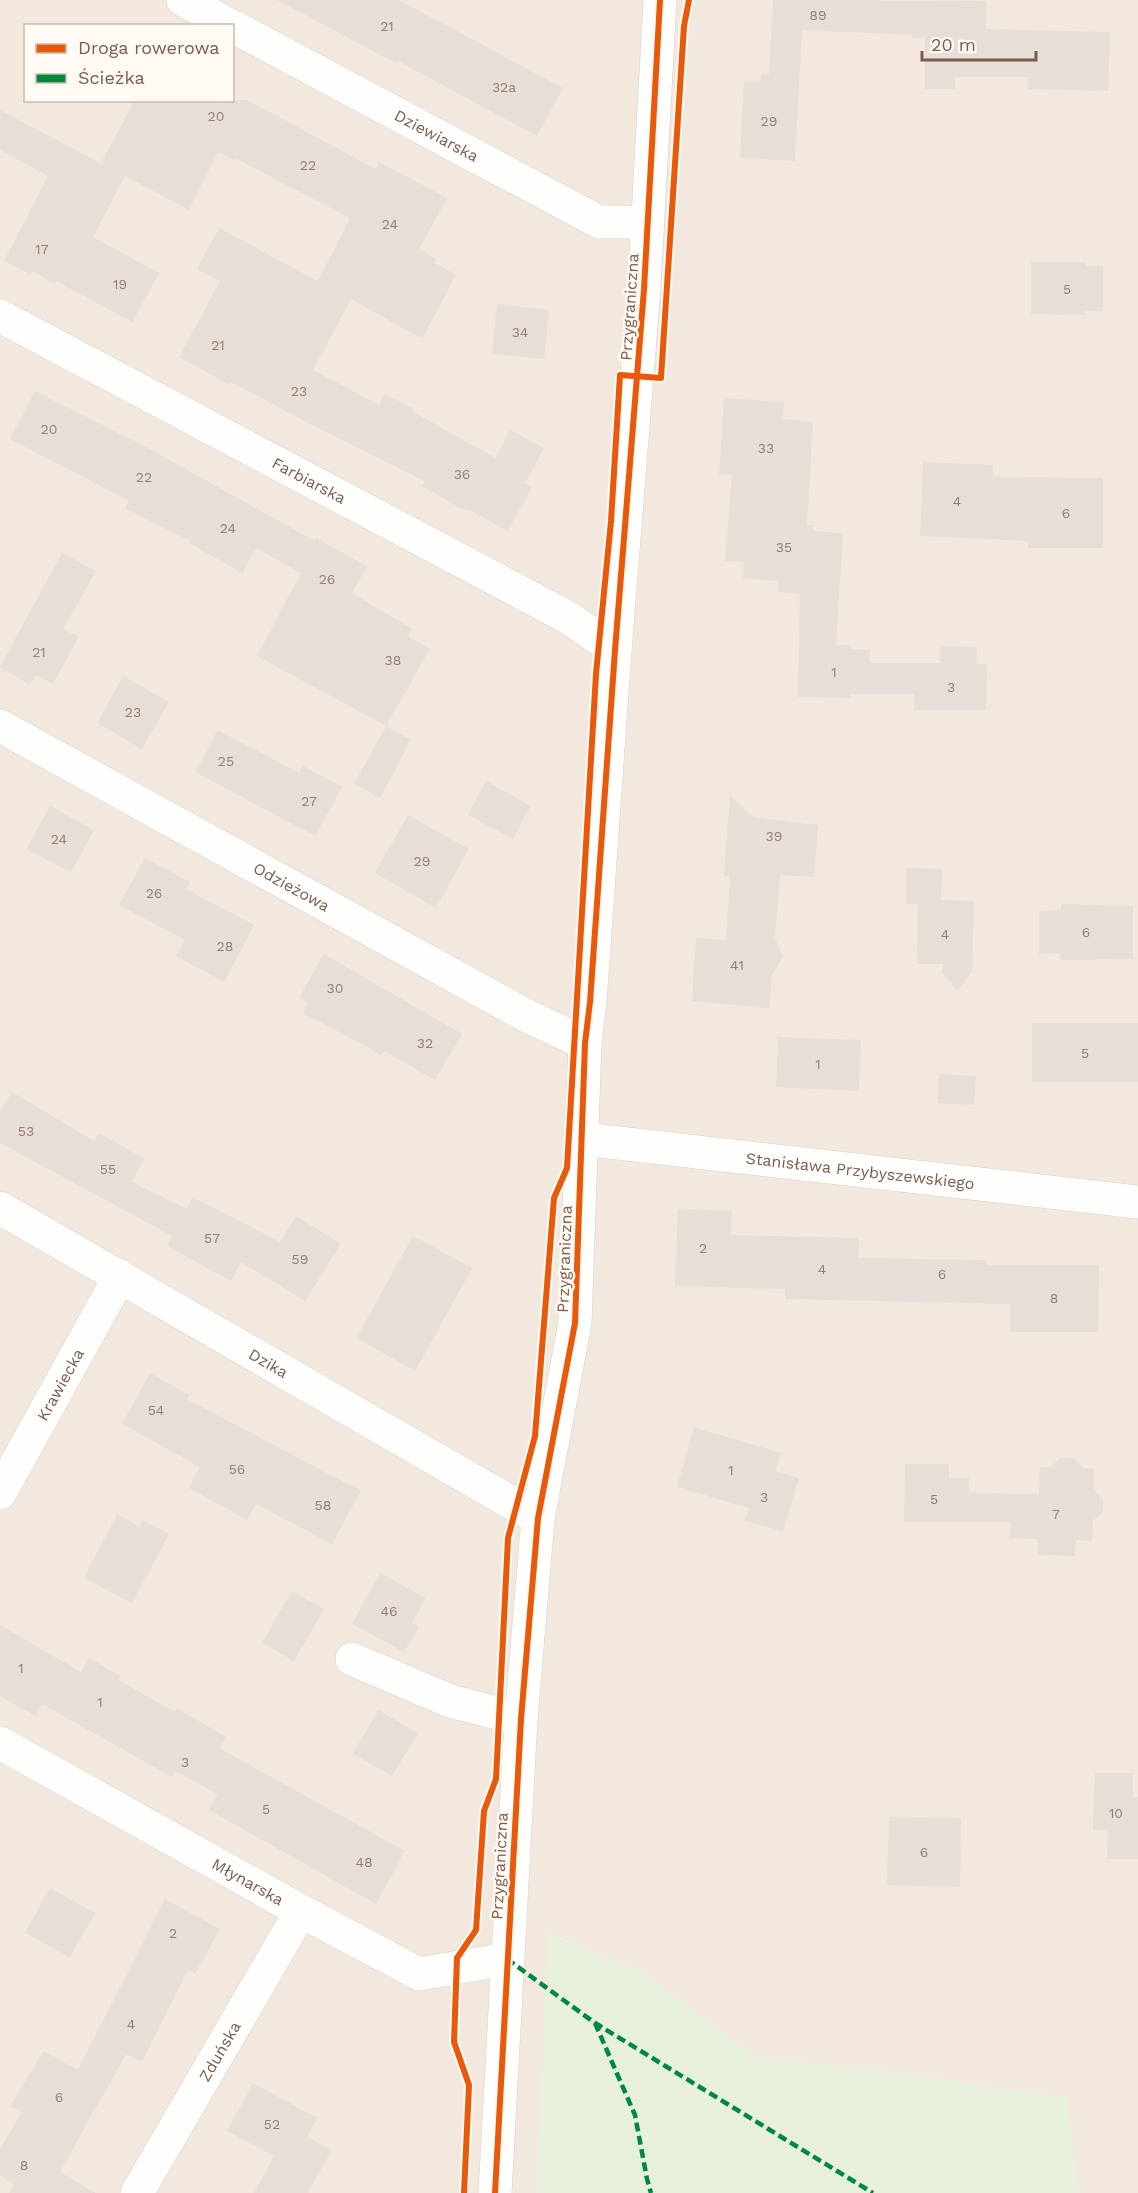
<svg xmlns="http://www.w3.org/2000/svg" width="1138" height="2193" font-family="'Work Sans',sans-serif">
  <rect width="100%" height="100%" fill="#f9f5f0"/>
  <path fill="#f2e8de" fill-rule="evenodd" d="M0 0H1138V2193H1078L1066 2098 872 2069 757 2058 644 1974 549 1933 536 2193H0ZM26 26H232V100H26Z"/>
  <polygon fill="#e7f0db" points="548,1933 644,1974 757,2058 872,2069 1067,2098 1078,2193 536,2193"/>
  <g fill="#e6ded7">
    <polygon points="277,0 399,0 563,88 537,136 398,61 397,64"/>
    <polygon points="773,0 986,1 986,29 1110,32 1108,91 1028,89 1028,77 955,77 955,89 925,89 925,37 912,38 912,35 802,30 795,161 740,158 744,81 760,82 761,74 769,74"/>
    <polygon points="135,100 247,100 376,169 379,162 447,198 419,249 436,259 434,262 456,275 422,339 351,299 313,370 379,405 384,394 415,409 413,412 496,458 510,430 544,448 525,483 532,487 508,531 473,512 460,508 422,486 425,481 310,424 231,382 230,385 179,357 220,281 197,269 219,228 318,281 350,218 235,158 233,160 218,152 189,210 101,163"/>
    <polygon points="0,110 125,176 93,237 159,273 132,322 56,281 55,284 32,271 31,275 4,261 48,176 0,150"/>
    <polygon points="1031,262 1085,262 1085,266 1103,266 1103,311 1085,311 1085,315 1031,314"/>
    <polygon points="497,304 549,310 544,359 492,354"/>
    <polygon points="35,391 148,448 315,541 316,538 367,566 352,593 412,629 408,636 430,649 386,726 411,740 380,798 354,784 386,726 257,656 301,573 256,548 242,573 189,543 190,541 125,508 129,501 10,439"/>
    <polygon points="724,398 784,402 783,419 813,422 807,525 813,525 813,531 843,533 836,645 851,645 851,649 870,650 870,663 940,663 940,646 977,647 976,664 987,664 986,710 914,710 915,694 850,694 850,698 798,697 800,594 777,592 778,581 743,578 744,562 725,561 732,475 719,474"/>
    <polygon points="923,462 993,465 993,477 1103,478 1103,548 1028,548 1028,541 920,536"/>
    <polygon points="62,553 96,571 63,629 79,637 53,684 36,675 30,685 0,667"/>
    <polygon points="123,676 169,702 142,749 97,723"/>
    <polygon points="218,730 299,773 303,766 342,787 315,836 195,772"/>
    <polygon points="486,781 531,806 513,839 468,815"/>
    <polygon points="730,795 752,817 818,825 814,877 780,875 775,938 783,957 772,975 769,1008 692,1001 696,938 726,940 730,876 724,876"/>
    <polygon points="50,806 94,830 71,872 26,849"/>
    <polygon points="408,815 469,849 436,908 375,873"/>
    <polygon points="145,858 190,882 186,889 254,925 224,982 176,956 185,940 119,905"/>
    <polygon points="906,868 942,869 941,900 974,901 972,972 957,990 942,972 943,964 917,964 918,904 906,904"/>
    <polygon points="1061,904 1133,906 1133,959 1060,960 1060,953 1039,954 1039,911 1061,910"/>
    <polygon points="324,954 462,1034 435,1080 384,1051 382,1055 303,1013 308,1003 299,998"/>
    <rect x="1032" y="1023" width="106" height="59"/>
    <polygon points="778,1037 861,1040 859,1091 776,1087"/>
    <polygon points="939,1074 976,1076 974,1105 938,1103"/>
    <polygon points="12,1092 94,1141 99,1133 144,1158 132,1182 187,1209 193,1197 280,1242 296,1216 341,1244 305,1301 241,1262 231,1281 167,1246 172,1236 0,1143 0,1112"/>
    <polygon points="678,1209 732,1211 731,1235 859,1238 858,1258 986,1260 986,1265 1099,1265 1098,1332 1010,1332 1010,1304 785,1299 785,1289 675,1286"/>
    <polygon points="413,1236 472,1268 415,1371 356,1338"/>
    <polygon points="150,1373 189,1395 187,1399 361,1491 332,1544 256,1504 247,1520 189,1488 200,1467 122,1424"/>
    <polygon points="694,1427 781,1453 775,1471 799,1478 783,1532 745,1521 749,1508 677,1487"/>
    <polygon points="1060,1458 1074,1458 1083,1468 1094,1469 1094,1490 1103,1498 1103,1511 1093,1521 1092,1541 1076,1540 1075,1556 1038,1555 1038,1539 1010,1538 1011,1522 904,1522 905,1464 949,1464 949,1478 969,1478 969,1493 1039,1494 1040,1467 1051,1467"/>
    <polygon points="117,1514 139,1526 142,1520 169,1534 132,1603 84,1578"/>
    <polygon points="380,1573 426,1598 412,1623 419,1627 404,1652 352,1624"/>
    <polygon points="292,1591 324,1609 294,1661 262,1643"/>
    <polygon points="0,1625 81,1672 89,1658 120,1676 118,1680 175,1712 177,1708 226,1737 219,1748 405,1851 376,1904 209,1810 218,1794 175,1771 172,1777 42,1704 35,1716 0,1696"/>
    <polygon points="378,1710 418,1733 392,1776 353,1754"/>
    <polygon points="1095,1773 1133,1773 1133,1797 1138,1797 1138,1859 1107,1859 1108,1830 1093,1830"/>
    <polygon points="889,1817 961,1818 960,1887 887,1885"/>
    <polygon points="50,1888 95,1913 70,1957 25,1933"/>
    <polygon points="165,1899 220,1929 195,1974 188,1970 142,2062 126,2054 60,2172 96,2193 9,2193 14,2184 0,2175 0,2149 22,2112 11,2106 43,2051 78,2070"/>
    <polygon points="253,2083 317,2118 307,2137 332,2150 308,2193 254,2193 274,2156 227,2131"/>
  </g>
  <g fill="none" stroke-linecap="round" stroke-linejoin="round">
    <g stroke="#d7d1cb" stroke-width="34">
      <g id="minor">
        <polyline points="183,0 231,26"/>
        <path id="s1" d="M232 26 599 222H648"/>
        <path id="s2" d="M0 316 569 618 615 650"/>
        <path id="s3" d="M0 726 527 1016 585 1043"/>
        <path id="s4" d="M583 1139 1138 1202"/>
        <path id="s5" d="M0 1208 538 1518"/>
        <path id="s6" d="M0 1493 120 1276"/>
        <polyline points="352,1659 450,1701 521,1719"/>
        <path id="s7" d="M0 1743 301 1911 419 1974 507 1959"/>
        <path id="s8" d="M137 2193 301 1911"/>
        <polyline points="495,2193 521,1719 538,1518 575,1323 585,1043 590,1002 615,650 644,289 660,0"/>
      </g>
    </g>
    <use href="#minor" stroke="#fefefd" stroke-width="33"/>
    <g stroke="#00873e" stroke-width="4.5" stroke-dasharray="9 4.5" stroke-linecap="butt">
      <polyline points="507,1959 595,2023 873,2193"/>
      <polyline points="595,2023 635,2115 647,2179 651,2193"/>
    </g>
    <g stroke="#fffaf3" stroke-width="10">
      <g id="cycleway">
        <polyline points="464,2193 469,2085 454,2042 457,1958 476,1930 484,1811 496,1779 508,1538 535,1436 554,1198 567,1168 596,674 611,521 620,375 661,378 684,26 689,0"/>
        <polyline points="495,2193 521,1719 538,1518 575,1323 585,1043 590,1002 615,650 644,289 660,0"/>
      </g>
    </g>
    <use href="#cycleway" stroke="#e8590c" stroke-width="6"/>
  </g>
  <g text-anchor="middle" stroke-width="5" stroke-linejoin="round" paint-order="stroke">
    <g font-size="14" fill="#977e72">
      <text x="818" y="20">89</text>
      <text x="387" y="31">21</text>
      <text x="504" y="92">32a</text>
      <text x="216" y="121">20</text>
      <text x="769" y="126">29</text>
      <text x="308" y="170">22</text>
      <text x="390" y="229">24</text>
      <text x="42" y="254">17</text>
      <text x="120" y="289">19</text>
      <text x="1067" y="294">5</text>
      <text x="520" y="337">34</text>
      <text x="218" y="350">21</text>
      <text x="299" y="396">23</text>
      <text x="49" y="434">20</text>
      <text x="766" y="453">33</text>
      <text x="462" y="479">36</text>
      <text x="144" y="482">22</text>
      <text x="957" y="506">4</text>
      <text x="1066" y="518">6</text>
      <text x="228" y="533">24</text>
      <text x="784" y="552">35</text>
      <text x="327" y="584">26</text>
      <text x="39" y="657">21</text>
      <text x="393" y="665">38</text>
      <text x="834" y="677">1</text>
      <text x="951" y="692">3</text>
      <text x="133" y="717">23</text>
      <text x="226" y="766">25</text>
      <text x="309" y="806">27</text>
      <text x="774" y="841">39</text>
      <text x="59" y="844">24</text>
      <text x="422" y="866">29</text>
      <text x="154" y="898">26</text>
      <text x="1086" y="937">6</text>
      <text x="945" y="939">4</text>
      <text x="225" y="951">28</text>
      <text x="737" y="970">41</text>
      <text x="335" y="993">30</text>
      <text x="425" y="1048">32</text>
      <text x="1085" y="1058">5</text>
      <text x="818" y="1069">1</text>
      <text x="26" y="1136">53</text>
      <text x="108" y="1174">55</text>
      <text x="212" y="1243">57</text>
      <text x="703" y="1253">2</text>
      <text x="300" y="1264">59</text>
      <text x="822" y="1274">4</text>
      <text x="942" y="1279">6</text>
      <text x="1054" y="1303">8</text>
      <text x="156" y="1415">54</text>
      <text x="237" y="1474">56</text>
      <text x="731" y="1475">1</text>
      <text x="764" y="1502">3</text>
      <text x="934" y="1504">5</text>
      <text x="323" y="1510">58</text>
      <text x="1056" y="1519">7</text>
      <text x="389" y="1616">46</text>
      <text x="21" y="1673">1</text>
      <text x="100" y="1707">1</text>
      <text x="185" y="1767">3</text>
      <text x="266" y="1814">5</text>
      <text x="1116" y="1818">10</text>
      <text x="924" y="1857">6</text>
      <text x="364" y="1867">48</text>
      <text x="173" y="1938">2</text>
      <text x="131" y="2029">4</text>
      <text x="59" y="2102">6</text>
      <text x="272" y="2129">52</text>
      <text x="24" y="2170">8</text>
    </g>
    <g font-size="16" fill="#7a5c4d" stroke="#fffaf3">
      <text dy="6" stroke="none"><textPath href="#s1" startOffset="232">Dziewiarska</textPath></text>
      <text transform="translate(629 307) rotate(-86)" y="6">Przygraniczna</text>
      <text dy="6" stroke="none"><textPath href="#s2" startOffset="350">Farbiarska</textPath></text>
      <text dy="6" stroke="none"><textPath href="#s3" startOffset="333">Odzieżowa</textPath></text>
      <text dy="6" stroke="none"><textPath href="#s4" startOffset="279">Stanisława Przybyszewskiego</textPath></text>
      <text transform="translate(564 1259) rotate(-88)" y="6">Przygraniczna</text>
      <text dy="6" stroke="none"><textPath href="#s5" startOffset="310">Dzika</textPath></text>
      <text dy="6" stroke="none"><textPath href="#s6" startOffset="124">Krawiecka</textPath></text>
      <text transform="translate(499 1866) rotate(-87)" y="6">Przygraniczna</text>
      <text dy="6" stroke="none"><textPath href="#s7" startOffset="284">Młynarska</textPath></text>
      <text dy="6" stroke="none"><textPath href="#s8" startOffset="164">Zduńska</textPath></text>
    </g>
  </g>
  <rect x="24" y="24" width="210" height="78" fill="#fffaf3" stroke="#cabbb1" stroke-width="1.5"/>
  <rect x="36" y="44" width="30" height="9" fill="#e8590c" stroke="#cabbb1" stroke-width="1.5"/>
  <text x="78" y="54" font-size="18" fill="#7a5c4d">Droga rowerowa</text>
  <rect x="36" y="74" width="30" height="9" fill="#00873e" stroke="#cabbb1" stroke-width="1.5"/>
  <text x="78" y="84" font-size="18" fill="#7a5c4d">Ścieżka</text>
  <path d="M922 51v9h114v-9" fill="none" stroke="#7a5c4d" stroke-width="3"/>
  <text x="931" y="51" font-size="18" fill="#7a5c4d" stroke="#fffaf3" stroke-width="4.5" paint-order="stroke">20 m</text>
</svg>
